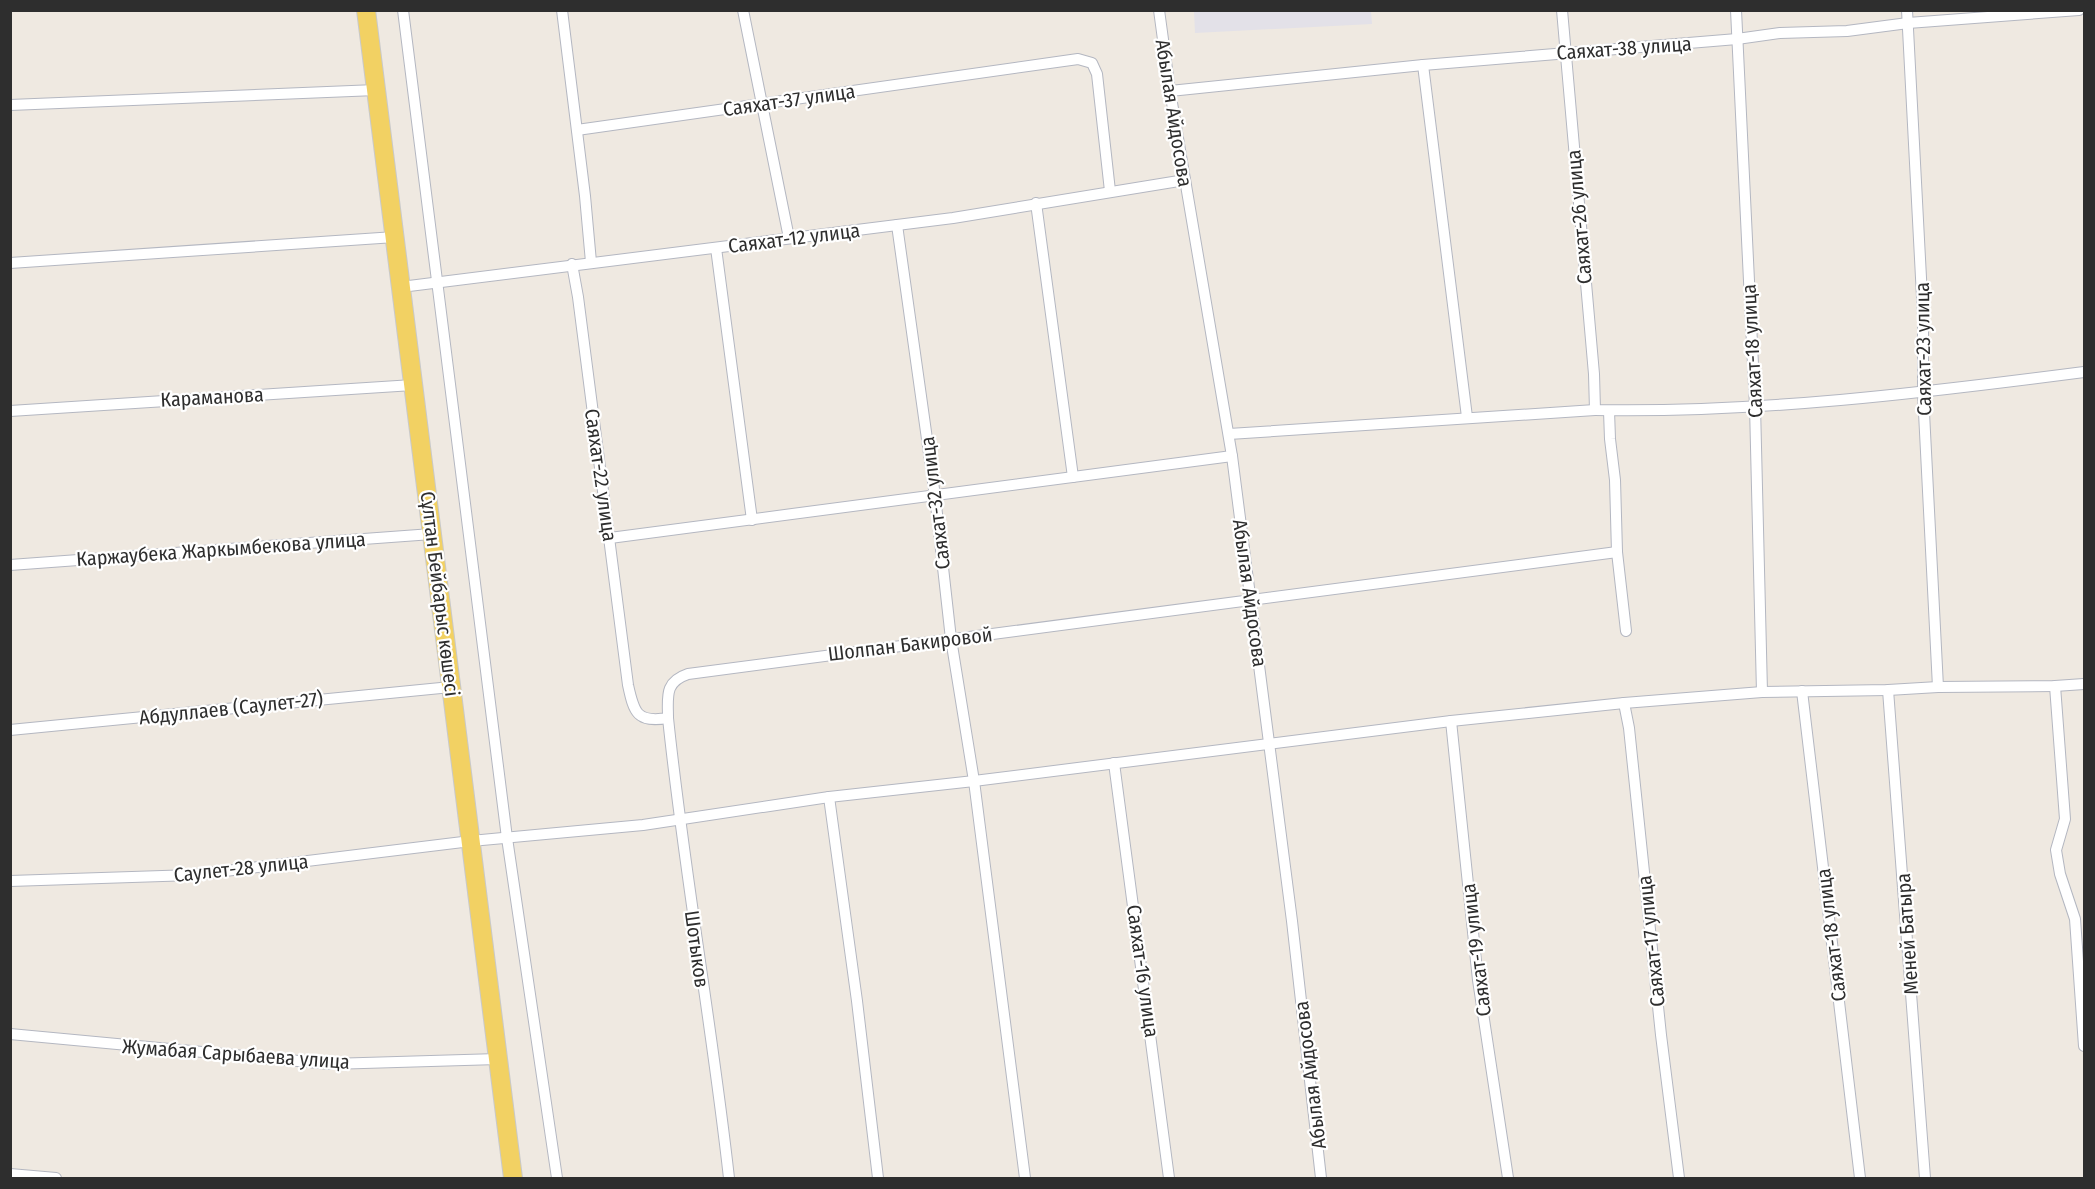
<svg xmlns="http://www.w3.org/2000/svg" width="2095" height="1189" font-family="'Fira Sans Condensed',sans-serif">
  <rect width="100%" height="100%" fill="#efe9e1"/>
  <polygon fill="#e3e1e8" points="1194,11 1371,11 1372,24 1195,33"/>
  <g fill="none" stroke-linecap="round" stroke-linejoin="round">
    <g stroke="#b4b7c1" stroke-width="12">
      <g id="street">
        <polyline points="403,10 507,838 557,1178"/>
        <polyline points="562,10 585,196 591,262"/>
        <polyline points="743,10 789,238"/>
        <polyline points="1159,10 1170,91 1232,456 1292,921 1321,1178"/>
        <path d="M1562 10 1594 374 1595 410C1759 413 1922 393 2084 372"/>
        <polyline points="1736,10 1755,406 1762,692"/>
        <polyline points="1907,10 1923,316 1923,393 1938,687"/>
        <polyline points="1423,65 1467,417"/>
        <polyline points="1170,91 1423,65 1737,39 1780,33 1847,31 1908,23 2079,10"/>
        <polyline points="10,105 376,90"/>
        <polyline points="577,130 1078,59 1092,63 1097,74 1110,191"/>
        <polyline points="1036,203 1073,477"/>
        <polyline points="897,225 935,496 951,639 974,781 1025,1178"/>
        <polyline points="716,248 752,520"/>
        <polyline points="10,263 395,237"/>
        <path d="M572 264 578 297 628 685C634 713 637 723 668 718 668 697 664 682 688 674L1617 552"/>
        <polyline points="401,287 953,218 1185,180"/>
        <polyline points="10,411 413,385"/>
        <polyline points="1609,411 1610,439 1615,480 1617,552 1626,631"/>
        <polyline points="1229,434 1595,410"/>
        <polyline points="610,538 1232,456"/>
        <polyline points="10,565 432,534"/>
        <polyline points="2055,686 2065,819 2056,850 2060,874 2075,919 2084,1046"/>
        <polyline points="1888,690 1925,1178"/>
        <polyline points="1802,691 1860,1178"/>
        <polyline points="1624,703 1629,728 1661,1035 1679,1178"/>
        <path d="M668 718C684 872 712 1025 729 1178"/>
        <polyline points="1451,721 1478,980 1508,1178"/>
        <polyline points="10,730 451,687"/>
        <polyline points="1114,763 1169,1178"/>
        <polyline points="829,797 857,1001 878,1178"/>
        <polyline points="10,881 193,875 471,841 643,825 829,797 974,781 1451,721 1624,703 1762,692 1888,690 1938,687 2055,686 2084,684"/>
        <polyline points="10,1034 330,1064 498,1059"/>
        <polyline points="10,1174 56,1178"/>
      </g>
    </g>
    <g stroke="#c9c9c9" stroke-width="20">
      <polyline id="primary" points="366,10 513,1178"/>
    </g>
    <use href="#street" stroke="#fff" stroke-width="10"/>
    <use href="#primary" stroke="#f2d163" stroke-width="18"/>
  </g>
  <g text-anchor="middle" stroke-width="4.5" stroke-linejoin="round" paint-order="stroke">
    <g font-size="20" fill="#2e2e2e" stroke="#fff">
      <text transform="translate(1624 48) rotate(-4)" y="7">Саяхат-38 улица</text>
      <text transform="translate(789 100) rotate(-8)" y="7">Саяхат-37 улица</text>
      <text transform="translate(1174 113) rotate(81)" y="7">Абылая Айдосова</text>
      <text transform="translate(1579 217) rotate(-95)" y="7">Саяхат-26 улица</text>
      <text transform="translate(794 238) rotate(-7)" y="7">Саяхат-12 улица</text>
      <text transform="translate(1923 349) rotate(-91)" y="7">Саяхат-23 улица</text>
      <text transform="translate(1752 351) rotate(-93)" y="7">Саяхат-18 улица</text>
      <text transform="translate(212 397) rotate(-3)" y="7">Караманова</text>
      <text transform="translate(601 475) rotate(82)" y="7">Саяхат-22 улица</text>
      <text transform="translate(935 503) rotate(-97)" y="7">Саяхат-32 улица</text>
      <text transform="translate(221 549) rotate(-4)" y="7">Каржаубека Жаркымбекова улица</text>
      <text transform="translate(1250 593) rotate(82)" y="7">Абылая Айдосова</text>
      <text transform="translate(440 594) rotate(83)" y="7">Сұлтан Бейбарыс көшесі</text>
      <text transform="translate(910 644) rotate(-7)" y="7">Шолпан Бакировой</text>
      <text transform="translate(231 708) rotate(-6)" y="7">Абдуллаев (Саулет-27)</text>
      <text transform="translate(241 868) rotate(-6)" y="7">Саулет-28 улица</text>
      <text transform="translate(1907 934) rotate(-94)" y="7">Меней Батыра</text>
      <text transform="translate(1831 935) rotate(-97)" y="7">Саяхат-18 улица</text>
      <text transform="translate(1651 941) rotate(-96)" y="7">Саяхат-17 улица</text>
      <text transform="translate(697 949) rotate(82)" y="7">Шотыков</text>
      <text transform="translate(1476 950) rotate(-97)" y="7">Саяхат-19 улица</text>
      <text transform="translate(1143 971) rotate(82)" y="7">Саяхат-16 улица</text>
      <text transform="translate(236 1054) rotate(4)" y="7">Жумабая Сарыбаева улица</text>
      <text transform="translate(1310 1075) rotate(-97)" y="7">Абылая Айдосова</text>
    </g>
  </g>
  <rect width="2095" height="1189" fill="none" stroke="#2e2e2e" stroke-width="24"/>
</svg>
